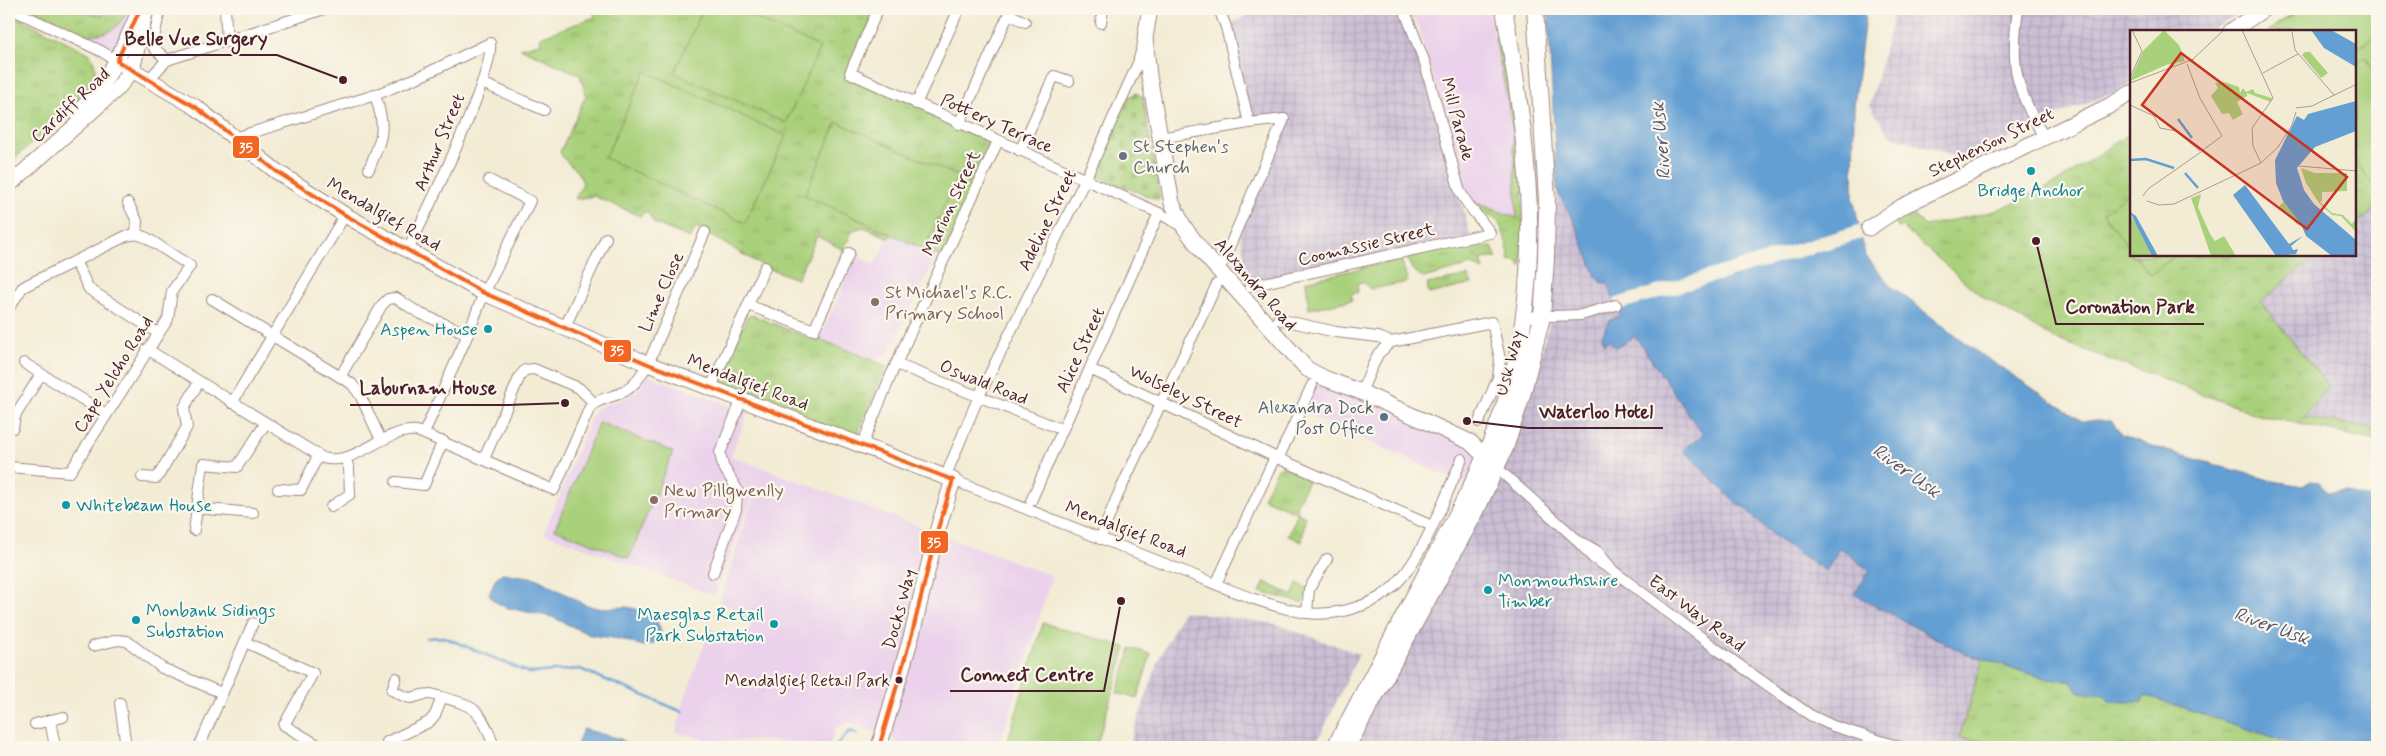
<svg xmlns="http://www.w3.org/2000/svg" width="2386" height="756" font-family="Mynerve,sans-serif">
  <defs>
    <pattern id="industrial-grid" width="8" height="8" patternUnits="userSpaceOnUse" patternTransform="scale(1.25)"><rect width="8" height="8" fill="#cbbfd5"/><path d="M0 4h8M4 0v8" fill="none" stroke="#b0a4b7"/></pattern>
    <pattern id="grass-tufts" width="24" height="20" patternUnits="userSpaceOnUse" patternTransform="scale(1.25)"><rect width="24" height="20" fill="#a9d07a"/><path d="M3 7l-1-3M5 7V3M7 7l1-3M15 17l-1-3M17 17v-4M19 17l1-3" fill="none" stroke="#93b26a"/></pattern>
    <pattern id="cemetery-stones" width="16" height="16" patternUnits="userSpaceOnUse" patternTransform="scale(1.25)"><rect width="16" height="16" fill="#a9d07a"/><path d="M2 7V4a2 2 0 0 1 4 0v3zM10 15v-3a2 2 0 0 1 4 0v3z" fill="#93b26a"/></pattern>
  </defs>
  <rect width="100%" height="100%" fill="#fbf7ec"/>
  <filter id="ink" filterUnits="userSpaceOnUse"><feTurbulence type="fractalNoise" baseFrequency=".02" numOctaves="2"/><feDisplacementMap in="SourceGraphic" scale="10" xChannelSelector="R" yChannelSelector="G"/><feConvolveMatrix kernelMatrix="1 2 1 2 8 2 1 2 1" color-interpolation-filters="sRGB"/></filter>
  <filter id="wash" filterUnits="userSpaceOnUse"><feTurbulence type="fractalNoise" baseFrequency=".0096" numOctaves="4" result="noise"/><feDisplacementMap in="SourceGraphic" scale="20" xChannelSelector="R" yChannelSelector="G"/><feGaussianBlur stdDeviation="1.12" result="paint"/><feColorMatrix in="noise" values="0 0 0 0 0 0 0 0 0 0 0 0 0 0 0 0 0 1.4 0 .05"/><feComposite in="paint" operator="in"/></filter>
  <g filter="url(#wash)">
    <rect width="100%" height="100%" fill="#f3ecd5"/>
    <g fill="#ebd1eb">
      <polygon points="11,9 140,9 117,61"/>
      <polygon points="1407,9 1489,9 1513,130 1517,218 1479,204 1475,207 1468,199 1416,20 1413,20"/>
      <polygon points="891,234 937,255 886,357 874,360 820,339 856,256 875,264"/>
      <polygon points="647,375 748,412 731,456 1052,576 999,747 908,747 882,734 848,722 835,729 829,747 774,741 710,741 676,732 687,692 710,629 747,635 753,620 720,601 758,482 714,595 544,533 593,412 603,405 621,400 637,391"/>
      <polygon points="1312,385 1361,392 1485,454 1471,487 1300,411"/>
    </g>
    <g fill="url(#industrial-grid)">
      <polygon points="1257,9 1403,9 1423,63 1471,238 1250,286 1239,228 1284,120 1249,123 1226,27"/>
      <polygon points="1895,9 2246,9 2210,31 2131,31 2131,84 2118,91 2025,127 1975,163 1889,135 1870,105"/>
      <polygon points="1557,190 1575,224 1596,276 1607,282 1620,316 1610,320 1609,341 1616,346 1635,336 1703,435 1683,450 1735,502 1744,507 1776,538 1840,548 1870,571 1854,594 1967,655 2144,695 2297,745 2296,747 1348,747 1528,400 1551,317"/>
      <polygon points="2377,208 2377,430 2304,417 2261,302 2317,255 2355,255 2355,225"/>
      <polygon points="1183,611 1276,624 1359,654 1315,747 1126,747 1131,739 1160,657"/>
    </g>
    <g fill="url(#grass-tufts)" stroke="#7a7852">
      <path d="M26 9H64L103 16 106 9H129C117 30 109 35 85 35Z"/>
      <path d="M593 9H878L850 73 998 141 943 258 891 234 889 238 864 227 853 230 844 250 817 236 797 279 765 267 696 227 690 238 654 223 647 211 640 216 594 196 575 199 583 183C576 165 568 168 560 152L586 95 580 75 520 48 541 43 540 37 595 17Z"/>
      <polygon points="2298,9 2377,9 2377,208 2355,225 2355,31 2268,31"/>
      <path d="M9 13 89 53C99 66 96 80 87 93L9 164Z"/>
      <path d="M1500 35 1515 112 1523 181 1522 266H1519V262L1509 260C1510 252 1502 223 1495 219 1487 214 1482 214 1475 207L1479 204 1517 218 1513 130 1495 36Z"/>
      <polygon points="2131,132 2131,255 2317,255 2261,302 2328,386 2304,417 2377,430 2377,441 2258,415 2053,338 1980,295 1902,227 1898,228 1895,220 1911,212 1925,226 1995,211 2060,181"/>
      <polygon points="1469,241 1483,247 1492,247 1497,258 1481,259 1484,270 1471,265 1423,278 1412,269 1407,259 1408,255"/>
      <polygon points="1468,276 1472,284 1429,294 1427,284"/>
      <polygon points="752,315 819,342 820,339 884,365 886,368 858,433 851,436 723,386 720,379 747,317"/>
      <polygon points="1283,466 1309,479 1296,506 1298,513 1305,517 1302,542 1288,535 1298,513 1263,498 1278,468"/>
      <polygon points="1265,582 1293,596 1297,583 1309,589 1302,603 1260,592"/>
      <path d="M1983 658C2011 667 2042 681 2071 681L2079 692 2144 695 2280 739 2278 747H2031L1959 738Z"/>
    </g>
    <polygon fill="url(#cemetery-stones)" stroke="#7a7852" points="1136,93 1143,97 1160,199 1158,200 1096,176 1093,170 1129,97"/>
    <g fill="#a9d07a" stroke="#7a7852">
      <polygon points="703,9 734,9 820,47 786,123 674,73"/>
      <polygon points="2302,9 2373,9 2377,15 2377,34 2355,50 2355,31 2269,31"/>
      <polygon points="2365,56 2377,74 2376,190 2355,159 2355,63"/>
      <polygon points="645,71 786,136 745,223 605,158"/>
      <polygon points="837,122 958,176 924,249 805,195"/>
      <polygon points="2131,191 2131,250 2103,213"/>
      <polygon points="2135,255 2176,255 2150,275"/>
      <polygon points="1401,259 1408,282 1370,289 1363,282 1357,283 1358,292 1351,294 1352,300 1309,309 1306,281"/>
      <polygon points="599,422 673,452 629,558 555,529"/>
      <polygon points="1043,623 1126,647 1096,747 1006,747"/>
      <polygon points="1131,648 1151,654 1137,699 1117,693"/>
    </g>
    <g fill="#639fd3" stroke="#565f7f">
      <path d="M1548 9H1866L1854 107 1853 197 1865 255 1891 286 1973 349 2082 421H2112L2121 435 2160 449 2273 481 2303 486 2310 481 2318 482 2328 492H2348L2377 500V747H2296L2297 745 2144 695 2142 702H2110L2104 695 2079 692 2070 681C2036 681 2002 661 1967 655L1854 594 1870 571 1840 548 1826 571 1776 538 1744 507 1735 502 1683 450 1703 435 1635 336 1616 347 1609 341 1604 343 1602 336 1610 320 1620 316 1607 282 1602 283 1596 276 1575 224 1557 190Z"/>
      <polygon points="502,573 536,578 584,604 597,608 627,607 640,610 658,623 661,632 659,639 653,644 643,646 620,639 590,635 552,617 508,608 494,601 489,594 496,578"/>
      <polygon points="583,729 621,739 631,747 576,747"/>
    </g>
    <polygon fill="#f3ecd5" points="1862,224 1864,238 1862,239 1618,310 1613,299"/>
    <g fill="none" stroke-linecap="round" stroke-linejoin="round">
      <g stroke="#639fd3" stroke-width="2.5">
        <polyline points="427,638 444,637 529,673 580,669 683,712"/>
        <polyline points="751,746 758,747"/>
        <polyline points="835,747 850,731 858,734"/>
      </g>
    </g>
  </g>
  <g filter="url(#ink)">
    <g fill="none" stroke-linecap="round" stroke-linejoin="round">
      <g stroke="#9e8680" stroke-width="12">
        <g id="street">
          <polyline points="11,9 101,51 117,61"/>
          <polyline points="160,9 153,43 154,48 167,60"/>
          <polyline points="225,9 227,42"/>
          <polyline points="878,9 850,73 1159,213 1183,227"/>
          <polyline points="1219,9 1226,27 1249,123"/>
          <path d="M2018 9C2010 65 2015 88 2044 137"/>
          <polyline points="1009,14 1025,22"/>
          <polyline points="1101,23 1103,9"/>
          <polyline points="148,80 167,60 324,9"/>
          <polyline points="482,83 544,110"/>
          <polyline points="916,104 959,9"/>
          <polyline points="959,124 1011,9"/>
          <path d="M234 138 375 95 421 76 490 43C495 74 425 215 408 250"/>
          <polyline points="1160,138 1249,123 1284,119 1219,271"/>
          <polyline points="1020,151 1054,76 1069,81"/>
          <path d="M369 169C382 136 387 131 375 95"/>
          <polyline points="128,203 137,221 136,234"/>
          <polyline points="75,261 89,289 158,333"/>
          <path d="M1250 286 1490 233C1480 217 1466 206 1459 189L1425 63 1404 9"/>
          <polyline points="212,299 352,384 360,395 381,440"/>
          <polyline points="748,305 814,330 849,253"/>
          <polyline points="9,308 22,288 27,285 126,236 137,234 147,238 190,266 172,291 168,319 70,472 9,467"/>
          <polyline points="1522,317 1581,315 1616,305"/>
          <polyline points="1278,319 1336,332 1378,337 1391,342 1378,354 1361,392"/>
          <polyline points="564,329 606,238"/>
          <polyline points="1391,342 1492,322 1500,359 1498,378 1479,422"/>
          <path d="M147 349 323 458C356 467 383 428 417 431L554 490 590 407C600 397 613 398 625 391 636 385 641 374 648 364L705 232"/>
          <polyline points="24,363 106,414"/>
          <polyline points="896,364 1061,429"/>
          <polyline points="1090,369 1275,457 1432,526"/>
          <polyline points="340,377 382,305 388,299 396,298 419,313 468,334"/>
          <polyline points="711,387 765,267"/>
          <polyline points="232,403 345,215"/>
          <polyline points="13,428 15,416 41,374"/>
          <polyline points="424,433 468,334 484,293 530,201 489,180"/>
          <polyline points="862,445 891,375 998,141"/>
          <polyline points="484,459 520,376 525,370 534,369 579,388 594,403"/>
          <polyline points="1278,459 1312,385"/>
          <polyline points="949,468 978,398 1085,180 1138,63 1143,44"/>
          <polyline points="1497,468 1574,537 1593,558 1612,570 1718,650 1810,715 1833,726 1900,747"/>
          <polyline points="142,477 157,478 187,427 184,408 199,382"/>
          <path d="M953 480C1028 510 1103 540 1178 569 1219 585 1263 606 1307 613 1331 616 1359 609 1380 597 1418 575 1444 499 1462 459"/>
          <polyline points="396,482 424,485 443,441"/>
          <polyline points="278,489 301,490 318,456"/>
          <polyline points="1031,501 1159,213"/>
          <polyline points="331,507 350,494 349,468 345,458"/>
          <polyline points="196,508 253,513"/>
          <polyline points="194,530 203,464 237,467 265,424"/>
          <polyline points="1100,539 1117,497 1217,284"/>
          <polyline points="1581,542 1597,551 1611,568"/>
          <polyline points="713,573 736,509 737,489 723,466 720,453 742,399"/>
          <polyline points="1216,584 1275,457"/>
          <polyline points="1307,613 1309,589 1327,559"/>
          <polyline points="245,642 313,673 284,725 321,747"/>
          <polyline points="93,646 118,640 127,641 162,668 222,693"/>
          <path d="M396 678 392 690C418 705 409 694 431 694 472 706 480 704 494 747"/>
          <polyline points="120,703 126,747"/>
          <polyline points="50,720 55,747"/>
          <polyline points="35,724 63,717"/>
          <polyline points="387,742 429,722 435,715 442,697"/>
          <polyline points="199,747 253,623"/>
        </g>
      </g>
      <g stroke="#9e8680" stroke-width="17">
        <g id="secondary">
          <polyline points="1150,9 1145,38 1149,76 1172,203 1184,227 1205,255 1307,369 1324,378 1361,392 1470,442 1492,463"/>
          <polyline points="2231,31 2264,9"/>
          <polyline points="117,61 197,108 276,171 345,215 484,293 648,364 953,480 936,535 912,634 879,747"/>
          <path d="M77 113C108 85 123 48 140 10"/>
          <polyline points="9,185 117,89 132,70 146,9"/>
          <polyline points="1869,228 1901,207 2109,106 2131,93"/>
        </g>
      </g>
      <g stroke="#9e8680" stroke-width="18">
        <g id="primary">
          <path d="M1335 747C1367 687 1398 626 1430 566 1459 511 1490 455 1508 394 1545 263 1527 140 1504 9"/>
          <polyline points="1347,747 1476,511 1505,448 1521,399 1542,317 1546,259 1547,200 1535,9"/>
        </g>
      </g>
      <use href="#street" stroke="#fff" stroke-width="10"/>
      <use href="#secondary" stroke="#fff" stroke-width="15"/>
      <use href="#primary" stroke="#fff" stroke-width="16"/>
      <g stroke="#fbf7ec" stroke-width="8">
        <polyline id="bus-1" points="140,9 117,61 197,108 276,171 345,215 484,293 648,364 953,480 936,535 912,634 879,747"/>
      </g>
      <use href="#bus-1" stroke="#f26522" stroke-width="4"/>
    </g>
  </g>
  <circle fill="#6b7280" stroke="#fbf7ec" stroke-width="2" cx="1123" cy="156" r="5"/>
  <g fill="#0f9aa8" stroke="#fbf7ec" stroke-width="2">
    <circle cx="2031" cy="171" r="5"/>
    <circle cx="488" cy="329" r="5"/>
    <circle cx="66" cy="505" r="5"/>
    <circle cx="1488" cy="590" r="5"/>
    <circle cx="136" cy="620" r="5"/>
    <circle cx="774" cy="624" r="5"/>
  </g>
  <g fill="#8d6e63" stroke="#fbf7ec" stroke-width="2">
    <circle cx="875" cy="302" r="5"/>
    <circle cx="654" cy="500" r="5"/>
  </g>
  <circle fill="#5c6f8a" stroke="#fbf7ec" stroke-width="2" cx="1384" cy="417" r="5"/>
  <circle fill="#4a1f2b" stroke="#fbf7ec" stroke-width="2" cx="899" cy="680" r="4.5"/>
  <g text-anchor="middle" stroke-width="4.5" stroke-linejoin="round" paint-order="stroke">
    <g font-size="17" fill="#4a1f2b" stroke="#fbf7ec" text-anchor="end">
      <text x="890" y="686">Mendalgief Retail Park</text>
    </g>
    <g font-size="18" fill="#4a1f2b" stroke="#fbf7ec">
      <text transform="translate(70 105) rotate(-43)" y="6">Cardiff Road</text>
      <text transform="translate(1458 119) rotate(75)" y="6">Mill Parade</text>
      <text transform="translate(997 123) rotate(24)" y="6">Pottery Terrace</text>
      <text transform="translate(439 142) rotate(-67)" y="6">Arthur Street</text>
      <text transform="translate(1991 142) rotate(-26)" y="6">Stephenson Street</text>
      <text transform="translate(951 203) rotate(-65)" y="6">Marion Street</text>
      <text transform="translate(384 214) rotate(30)" y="6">Mendalgief Road</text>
      <text transform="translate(1047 220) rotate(-64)" y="6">Adeline Street</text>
      <text transform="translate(1366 244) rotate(-13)" y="6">Coomassie Street</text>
      <text transform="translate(1256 284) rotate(49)" y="6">Alexandra Road</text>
      <text transform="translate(661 292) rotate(-66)" y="6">Lime Close</text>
      <text transform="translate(1080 350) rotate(-65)" y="6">Alice Street</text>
      <text transform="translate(1509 363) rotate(-75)" y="6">Usk Way</text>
      <text transform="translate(113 374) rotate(-58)" y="6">Cape Yelcho Road</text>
      <text transform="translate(748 382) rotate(21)" y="6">Mendalgief Road</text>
      <text transform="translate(984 382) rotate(22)" y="6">Oswald Road</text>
      <text transform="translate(1186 396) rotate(26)" y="6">Wolseley Street</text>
      <text transform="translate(1126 529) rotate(21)" y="6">Mendalgief Road</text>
      <text transform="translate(899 609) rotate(-75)" y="6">Docks Way</text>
      <text transform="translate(1697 613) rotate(37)" y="6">East Way Road</text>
    </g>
    <g font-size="18" fill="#5b616d" stroke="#fbf7ec" text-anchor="start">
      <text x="1133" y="152">St Stephen's<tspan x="1133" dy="21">Church</tspan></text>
    </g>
    <g font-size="18" fill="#0d838f" stroke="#fbf7ec" text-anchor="start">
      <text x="2031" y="196" text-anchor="middle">Bridge Anchor</text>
      <text x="478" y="335" text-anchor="end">Aspen House</text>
      <text x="76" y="511">Whitebeam House</text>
      <text x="1498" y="586">Monmouthshire<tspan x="1498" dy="21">Timber</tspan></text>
      <text x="146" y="616">Monbank Sidings<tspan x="146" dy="21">Substation</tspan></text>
      <text x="764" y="620" text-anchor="end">Maesglas Retail<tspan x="764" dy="21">Park Substation</tspan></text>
    </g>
    <g font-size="18" fill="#785e54" stroke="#fbf7ec" text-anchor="start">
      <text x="885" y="298">St Michael's R.C.<tspan x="885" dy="21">Primary School</tspan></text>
      <text x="664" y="496">New Pillgwenlly<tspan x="664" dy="21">Primary</tspan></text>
    </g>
    <g font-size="18" fill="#4e5e75" stroke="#fbf7ec" text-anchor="end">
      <text x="1374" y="413">Alexandra Dock<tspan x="1374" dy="21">Post Office</tspan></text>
    </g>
    <g font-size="19" font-style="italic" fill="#54526e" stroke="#fbf7ec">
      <text transform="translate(1660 141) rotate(-95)" y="7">River Usk</text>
      <text transform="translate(1907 470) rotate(36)" y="7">River Usk</text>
      <text transform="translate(2272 625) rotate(20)" y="7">River Usk</text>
    </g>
  </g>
  <g transform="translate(2130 30)">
    <rect width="226" height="226" fill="#f3ecd5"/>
    <path d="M34 0 49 15 55 31 36 35 0 51 13 21ZM175 22H180L198 43 191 48 172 25ZM95 52 109 57 110 63 113 58 116 62 123 59 125 63 142 68 141 72 117 63V66L107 72 113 84 103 90 99 83 92 84 81 66 88 58 85 53ZM171 138 185 143H217V161L192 162V171L190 172 202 183 213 185 222 194 226 188V202L211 186 202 185 189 173 176 153ZM71 164 68 177 80 204 85 211 94 206 106 226H81L61 168ZM154 172 171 193 168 195 149 176ZM0 185 10 199 22 226H0Z" fill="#a9d07a"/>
    <path d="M181 0H201L226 14V37L194 18ZM226 71V101L185 117 167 138 174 160 184 174 226 210V226H202L176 206 171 194 153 171 146 153 145 130 167 86 174 90 178 84ZM115 155 159 214 173 206 161 216 163 220 168 219 166 224 146 226 103 165ZM0 182 6 186 28 226H22Z" fill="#639fd3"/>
    <path fill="none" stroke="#639fd3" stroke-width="2.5" d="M48 89 62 108M0 130 16 129 44 138M55 143 68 158"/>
    <path fill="none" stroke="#af9a91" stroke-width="1" d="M112 0 143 68 122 98 123 116 131 133M162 2 165 20 204 65M62 30 94 0M57 34 70 68 92 106 73 120M133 43 168 24M0 48 12 21 2 0M0 53 64 29M0 75 24 86 30 98 46 101 70 121M166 78 182 76 227 54M169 136 227 141M13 166 18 159 71 122M17 171 29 175 44 174 131 133 148 117 162 95 166 82"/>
    <path fill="#c8321e" fill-opacity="0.15" stroke="#c8321e" stroke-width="2.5" d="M51 23 217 147 177 199 12 75Z"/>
    <rect width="226" height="226" fill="none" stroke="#4a1f2b" stroke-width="2.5"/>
  </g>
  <path fill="none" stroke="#4a1f2b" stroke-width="2" d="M343 80L277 55H116M2036 241L2056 324H2204M565 403L507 405H350M1467 421L1528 428H1663M1121 601L1104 691H950"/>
  <g fill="#4a1f2b" stroke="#fbf7ec" stroke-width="2">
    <circle cx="343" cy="80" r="5"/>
    <circle cx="2036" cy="241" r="5"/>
    <circle cx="565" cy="403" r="5"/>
    <circle cx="1467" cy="421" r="5"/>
    <circle cx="1121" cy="601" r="5"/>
  </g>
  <g font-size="19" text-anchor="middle" font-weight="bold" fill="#4a1f2b" stroke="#fbf7ec" stroke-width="4.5" stroke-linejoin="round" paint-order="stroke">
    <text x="196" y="45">Belle Vue Surgery</text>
    <text x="2130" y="313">Coronation Park</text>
    <text x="428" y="394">Laburnam House</text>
    <text x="1596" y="418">Waterloo Hotel</text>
    <text x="1027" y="681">Connect Centre</text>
  </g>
  <g stroke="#fbf7ec" stroke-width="2">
    <rect x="232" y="135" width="28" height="24" rx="5" fill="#f26522"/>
    <rect x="603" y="339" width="29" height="24" rx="5" fill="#f26522"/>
    <rect x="920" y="530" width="29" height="24" rx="5" fill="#f26522"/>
  </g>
  <g font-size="14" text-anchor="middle" font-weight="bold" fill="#fff">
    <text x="246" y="152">35</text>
    <text x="617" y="355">35</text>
    <text x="934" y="547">35</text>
  </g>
  <rect width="2386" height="756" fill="none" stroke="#fbf7ec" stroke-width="30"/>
</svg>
